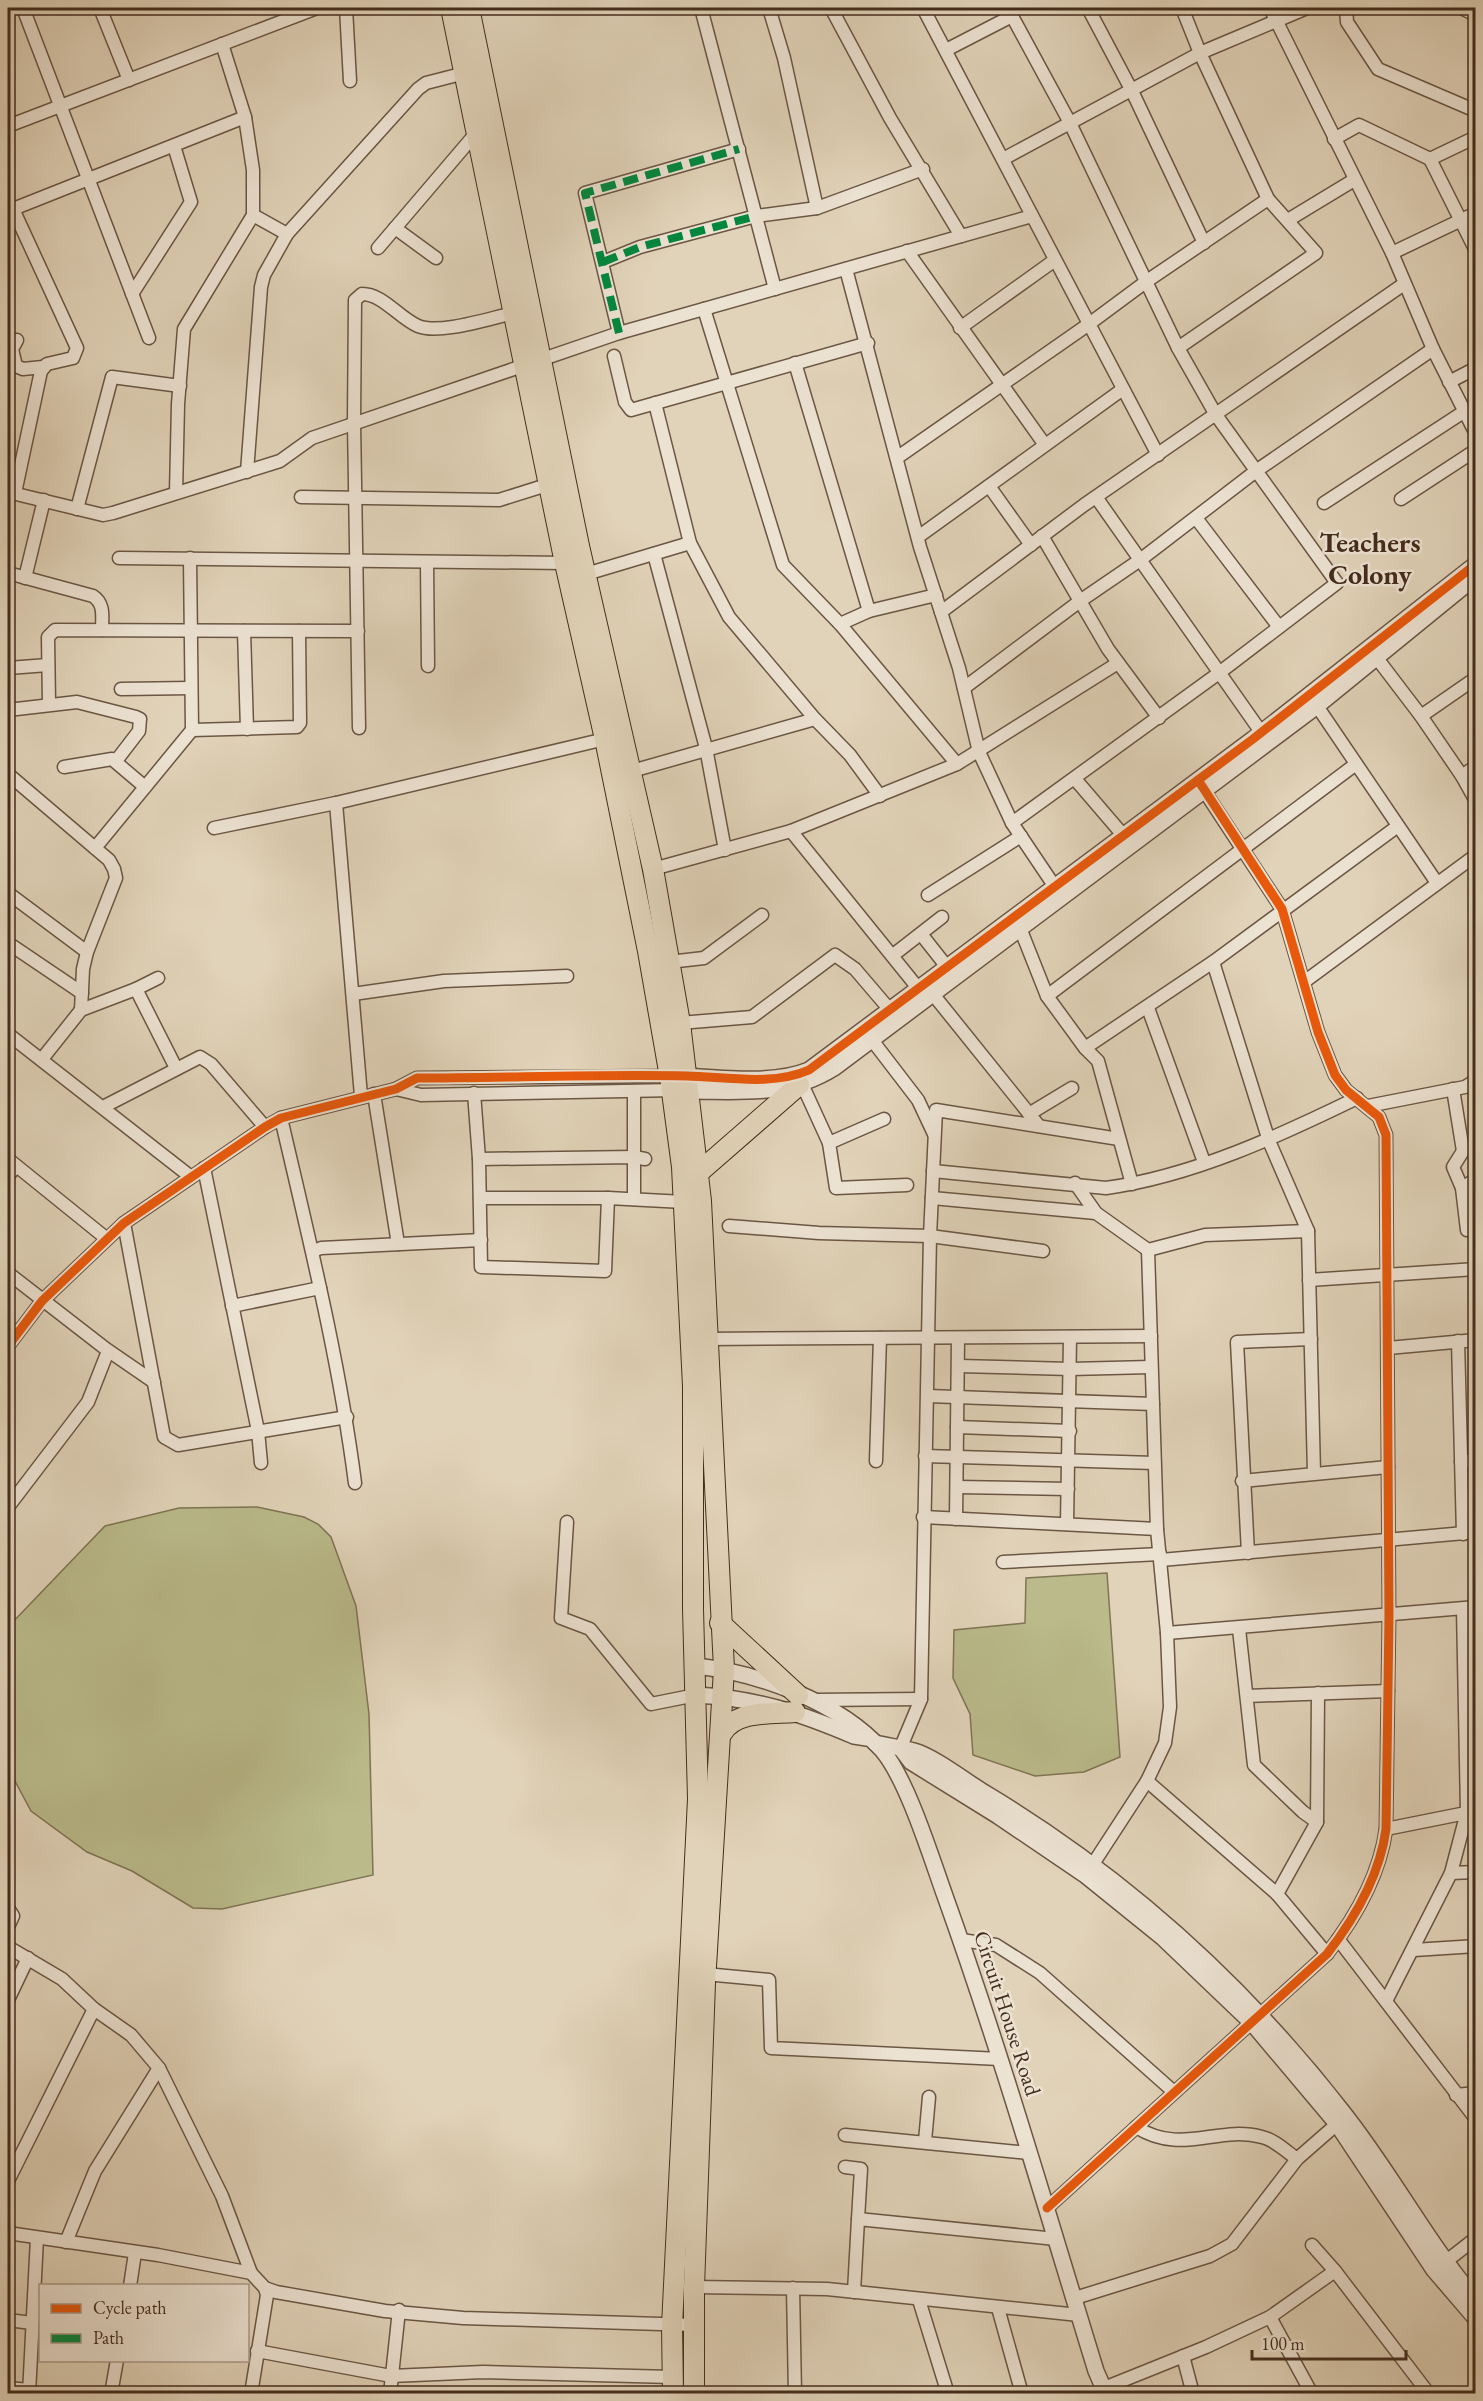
<svg xmlns="http://www.w3.org/2000/svg" width="1483" height="2401" font-family="'EB Garamond',serif">
  <rect width="100%" height="100%" fill="#e1d3b9"/>
  <filter id="stains"><feTurbulence type="fractalNoise" baseFrequency=".00333" numOctaves="4"/><feColorMatrix values="0 0 0 0 .2 0 0 0 0 .09 0 0 0 0 .02 0 0 0 .5 -.17"/></filter>
  <radialGradient id="worn" r=".72"><stop offset=".6" stop-color="#630" stop-opacity="0"/><stop offset="1" stop-color="#630" stop-opacity=".3"/></radialGradient>
  <g fill="#baba8a" stroke="#7f7454" stroke-width="1.5">
    <polygon points="257,1507 304,1517 318,1524 331,1537 356,1606 369,1714 373,1875 222,1909 193,1908 132,1871 87,1852 31,1811 8,1768 8,1627 105,1526 179,1508"/>
    <polygon points="1107,1573 1120,1757 1084,1772 1035,1776 973,1755 970,1714 953,1678 954,1630 1025,1623 1026,1578"/>
  </g>
  <g fill="none" stroke-linecap="round" stroke-linejoin="round">
    <g stroke="#6b5644" stroke-width="15">
      <g id="minor">
        <polyline points="23,8 149,338"/>
        <polyline points="100,8 129,80"/>
        <polyline points="346,8 350,81"/>
        <polyline points="701,8 775,289"/>
        <polyline points="769,8 784,58 817,208"/>
        <polyline points="831,8 890,118 961,236"/>
        <polyline points="923,8 1158,455"/>
        <polyline points="1088,8 1132,91 1204,243"/>
        <polyline points="1270,8 1392,253 1433,349 1476,434"/>
        <polyline points="1346,8 1347,22 1378,69 1476,111"/>
        <polyline points="1461,8 1476,15"/>
        <polyline points="1012,16 1069,121 1178,348 1216,415 1337,583 1219,673 1012,823"/>
        <polyline points="946,50 1012,16 1008,8"/>
        <polyline points="8,126 317,8"/>
        <polyline points="1334,139 1359,125 1430,159 1476,137"/>
        <polyline points="1003,159 1200,53 1307,8"/>
        <polyline points="1430,159 1476,251"/>
        <polyline points="13,209 77,348 73,358 47,364 41,371 15,493"/>
        <polyline points="8,211 245,117"/>
        <polyline points="253,215 287,234"/>
        <polyline points="1288,220 1354,180"/>
        <polyline points="395,228 436,258"/>
        <polyline points="378,248 477,132"/>
        <polyline points="907,251 1045,445"/>
        <polyline points="1392,253 1476,213"/>
        <polyline points="603,262 640,247 756,216 817,208 923,169"/>
        <polyline points="846,269 920,547 959,668 979,752 1012,823 1055,887"/>
        <polyline points="132,294 191,202 174,146"/>
        <polyline points="704,309 783,565 840,624 957,764"/>
        <polyline points="960,328 1055,260"/>
        <polyline points="619,333 585,193 739,149"/>
        <polyline points="17,340 12,349 16,366 23,369 43,367"/>
        <polyline points="1178,348 1316,253 1268,199 1200,53 1182,8"/>
        <polyline points="614,356 625,402 631,410 868,343"/>
        <polyline points="795,363 869,611"/>
        <polyline points="1449,382 1476,368"/>
        <polyline points="898,457 1089,324 1147,281 1268,199"/>
        <polyline points="247,472 261,287 264,275 287,234 418,89 426,83 465,73"/>
        <polyline points="989,486 1031,545"/>
        <polyline points="8,492 103,515 113,513 280,461 312,438 619,333 1032,216"/>
        <polyline points="176,493 178,404 184,329 253,215 253,170 245,117 222,44"/>
        <polyline points="301,497 499,500 550,484"/>
        <polyline points="1096,497 1261,732"/>
        <polyline points="1401,499 1476,450"/>
        <polyline points="1324,503 1465,411"/>
        <polyline points="77,509 112,377 180,386"/>
        <polyline points="1196,518 1279,627"/>
        <polyline points="1042,536 1108,649 1159,718"/>
        <polyline points="918,537 1123,389"/>
        <polyline points="690,543 729,617 815,719 850,755 880,796"/>
        <polyline points="654,554 706,748 725,850"/>
        <polyline points="119,558 565,563"/>
        <polyline points="427,562 428,666"/>
        <path d="M8 573 93 596C105 604 102 617 102 630"/>
        <polyline points="586,574 690,543 655,403"/>
        <polyline points="25,578 44,500"/>
        <polyline points="941,612 1084,505 1404,284"/>
        <polyline points="840,624 869,611 936,595"/>
        <polyline points="244,631 247,729"/>
        <polyline points="1376,657 1421,716 1476,678"/>
        <polyline points="8,668 48,665"/>
        <polyline points="964,688 1080,601 1140,560 1256,471 1433,349"/>
        <polyline points="121,689 191,688"/>
        <polyline points="49,704 48,637 55,630 358,631"/>
        <polyline points="1317,706 1437,883"/>
        <polyline points="8,710 77,702 136,717 140,719 139,731 116,761"/>
        <polyline points="1421,716 1462,776 1476,801"/>
        <path d="M359 728 354 422 355 300 362 294C383 294 399 318 418 326 440 335 490 318 514 313"/>
        <polyline points="192,730 297,727 300,723 299,631"/>
        <polyline points="64,767 112,759 145,787"/>
        <polyline points="632,771 815,719"/>
        <polyline points="8,774 109,860 114,869 116,878 87,952 83,969 81,1010"/>
        <polyline points="1462,776 1476,766"/>
        <polyline points="1075,779 1123,835"/>
        <polyline points="336,803 361,1096"/>
        <polyline points="214,828 336,803 605,739"/>
        <polyline points="791,831 918,988"/>
        <polyline points="95,848 192,730 190,558"/>
        <polyline points="653,869 791,831 957,764 1118,663"/>
        <polyline points="8,893 87,952"/>
        <polyline points="928,895 1021,836"/>
        <polyline points="1020,928 1047,996 1085,1048"/>
        <polyline points="921,934 947,967"/>
        <polyline points="8,943 82,993"/>
        <polyline points="897,952 942,917"/>
        <polyline points="669,962 704,958 762,915"/>
        <polyline points="1213,962 1269,1141 1308,1231 1314,1473"/>
        <polyline points="1304,982 1476,855"/>
        <polyline points="136,989 158,978"/>
        <polyline points="932,993 1039,1126"/>
        <polyline points="353,994 444,981 567,976"/>
        <polyline points="1047,996 1356,764"/>
        <polyline points="1148,1008 1204,1162"/>
        <polyline points="680,1023 752,1017 835,955 855,969 890,1010"/>
        <polyline points="8,1034 191,1177"/>
        <polyline points="872,1040 918,1100 934,1134"/>
        <polyline points="42,1059 81,1010 136,989 176,1068"/>
        <polyline points="802,1084 829,1143 884,1119"/>
        <polyline points="396,1089 421,1095 676,1090"/>
        <polyline points="1453,1089 1463,1151 1453,1167 1462,1188"/>
        <polyline points="634,1091 634,1199"/>
        <polyline points="474,1093 479,1159 481,1267 605,1271 608,1198"/>
        <polyline points="374,1094 398,1244"/>
        <polyline points="1368,1106 1465,1087 1476,1080"/>
        <polyline points="103,1107 200,1057 211,1064 265,1127"/>
        <polyline points="1029,1114 1072,1088"/>
        <path d="M281 1118C309 1239 339 1359 355 1483"/>
        <polyline points="829,1143 836,1188 907,1185"/>
        <polyline points="8,1159 107,1239"/>
        <polyline points="479,1159 634,1157 645,1159"/>
        <polyline points="204,1168 258,1431 261,1463"/>
        <path d="M933 1171 1106 1188C1193 1176 1279 1136 1357 1098"/>
        <polyline points="8,1176 16,1166"/>
        <polyline points="1075,1183 1096,1213 1148,1250"/>
        <polyline points="1132,1184 1098,1061 1085,1048 1213,962 1398,826"/>
        <polyline points="480,1198 608,1198 684,1202"/>
        <polyline points="932,1198 1096,1213"/>
        <polyline points="124,1223 164,1437 178,1445 347,1417"/>
        <polyline points="729,1226 819,1233 930,1236 1043,1251"/>
        <polyline points="1467,1230 1462,1188 1476,1179"/>
        <polyline points="313,1251 321,1248 481,1240"/>
        <polyline points="8,1273 106,1349 154,1382"/>
        <polyline points="1309,1280 1476,1269"/>
        <polyline points="232,1306 320,1288"/>
        <polyline points="706,1339 1151,1336"/>
        <polyline points="1458,1341 1463,1534"/>
        <polyline points="8,1346 42,1301 124,1223 265,1127 281,1118 396,1089 417,1078 677,1076"/>
        <polyline points="1388,1348 1476,1340"/>
        <polyline points="959,1366 1070,1369 1151,1367"/>
        <polyline points="928,1396 1153,1404"/>
        <polyline points="957,1427 1070,1431"/>
        <polyline points="925,1456 1154,1463"/>
        <polyline points="876,1461 880,1338"/>
        <polyline points="1461,1462 1476,1460"/>
        <polyline points="1242,1481 1388,1467"/>
        <polyline points="957,1487 1068,1489"/>
        <polyline points="8,1507 88,1402 108,1351"/>
        <polyline points="923,1517 1157,1529"/>
        <polyline points="956,1519 958,1338"/>
        <polyline points="567,1522 561,1618 590,1629 651,1704 696,1695"/>
        <polyline points="1067,1524 1070,1337"/>
        <polyline points="1248,1553 1237,1342 1311,1339"/>
        <polyline points="1161,1560 1476,1532"/>
        <polyline points="1003,1562 1160,1554"/>
        <polyline points="1239,1629 1254,1765 1303,1812 1317,1822"/>
        <polyline points="1167,1633 1476,1607"/>
        <polyline points="1247,1696 1388,1691"/>
        <polyline points="814,1700 921,1699"/>
        <polyline points="900,1749 921,1699 930,1236 936,1110 1119,1139"/>
        <polyline points="1147,1781 1277,1894 1327,1954"/>
        <polyline points="1386,1829 1476,1811"/>
        <polyline points="1093,1864 1147,1781 1165,1743 1170,1707 1167,1633 1157,1529 1148,1250 1205,1235 1308,1231"/>
        <polyline points="1451,1873 1476,1872"/>
        <polyline points="1277,1894 1317,1822 1318,1693"/>
        <polyline points="8,1908 13,1916 8,1927"/>
        <polyline points="1338,1939 1476,2119"/>
        <polyline points="961,1940 996,1945 1040,1973 1174,2092"/>
        <polyline points="8,1947 62,1979 94,2009 8,2181"/>
        <polyline points="1414,1950 1476,1946"/>
        <polyline points="705,1974 769,1980 771,2048 1000,2059"/>
        <polyline points="8,2000 28,1958"/>
        <polyline points="1386,2001 1451,1873 1467,1812 1463,1609"/>
        <polyline points="159,2068 222,2196 251,2273"/>
        <polyline points="1456,2095 1476,2093"/>
        <path d="M1136 2127C1182 2156 1217 2125 1262 2137 1275 2140 1287 2152 1297 2159"/>
        <polyline points="845,2135 1029,2153"/>
        <polyline points="925,2141 929,2097"/>
        <polyline points="845,2167 861,2169 858,2219"/>
        <path d="M1047 2208 1327 1954C1355 1918 1380 1874 1386 1829L1389 1616 1386 1135 1379 1117 1346 1090 1335 1075 1318 1032 1282 909 1199 783"/>
        <polyline points="8,2233 158,2255 251,2273 265,2288 276,2292 385,2311 463,2318 693,2325"/>
        <polyline points="66,2242 95,2171 159,2068 131,2035 94,2009"/>
        <polyline points="1312,2245 1335,2271"/>
        <polyline points="1444,2263 1476,2238"/>
        <polyline points="130,2286 135,2253"/>
        <polyline points="694,2287 827,2289 1079,2315"/>
        <polyline points="793,2288 795,2394"/>
        <polyline points="854,2292 858,2219 1056,2239"/>
        <polyline points="1075,2298 1210,2256 1232,2244 1297,2159 1337,2124"/>
        <polyline points="919,2300 948,2394"/>
        <polyline points="998,2308 1022,2394"/>
        <polyline points="1270,2317 1312,2394"/>
        <polyline points="8,2320 32,2323"/>
        <polyline points="257,2351 391,2376 483,2372 672,2377"/>
        <polyline points="1183,2356 1193,2394"/>
        <polyline points="8,2388 29,2390"/>
        <polyline points="1104,2388 1206,2347 1270,2317 1335,2271 1429,2394"/>
        <polyline points="29,2394 37,2238"/>
        <polyline points="111,2394 117,2360"/>
        <polyline points="251,2394 267,2295 265,2288"/>
        <polyline points="390,2394 399,2310"/>
      </g>
    </g>
    <g stroke="#6b5644" stroke-width="18">
      <g id="tertiary">
        <path d="M687 1076C723 1079 776 1084 809 1070L1253 739 1476 564"/>
        <path d="M689 1091C742 1091 788 1097 834 1068L1317 706 1468 583"/>
        <path d="M696 1666C759 1673 839 1702 882 1750 907 1779 931 1857 945 1896 1001 2052 1047 2212 1096 2371L1106 2394"/>
        <path d="M696 1695C755 1698 800 1713 854 1736L867 1738"/>
        <path d="M875 1743C888 1746 902 1748 914 1751 933 1756 967 1782 985 1793 1123 1876 1243 1984 1342 2111 1390 2171 1426 2241 1476 2300"/>
        <polyline points="902,1750 911,1762 998,1816 1085,1875 1163,1938 1252,2023 1337,2124 1434,2270 1476,2319"/>
      </g>
    </g>
    <g stroke="#442d1d" stroke-width="22">
      <g id="primary">
        <polyline points="451,8 565,563 605,739 648,951 670,1077 682,1167 693,1386 693,1609 698,1799 672,2326 673,2394"/>
        <polyline points="469,8 579,546 653,869 680,1023 701,1201 724,1669 705,1983 694,2287 694,2394"/>
      </g>
    </g>
    <g stroke="#442d1d" stroke-width="22">
      <g id="trunk">
        <polyline points="697,1174 799,1085"/>
        <polyline points="693,1386 709,1385"/>
        <polyline points="693,1431 711,1430"/>
        <polyline points="720,1623 798,1695"/>
        <path d="M722 1733C736 1710 771 1714 795 1712"/>
      </g>
    </g>
    <use href="#minor" stroke="#ece2d2" stroke-width="12"/>
    <use href="#tertiary" stroke="#ece2d2" stroke-width="15"/>
    <use href="#primary" stroke="#e1d3b9" stroke-width="20"/>
    <use href="#trunk" stroke="#e1d3b9" stroke-width="20"/>
    <g stroke="#00873e" stroke-width="8" stroke-dasharray="15 8" stroke-linecap="butt">
      <polyline points="603,262 640,247 756,216"/>
      <polyline points="619,333 585,193 739,149"/>
    </g>
    <g stroke="#ece2d2" stroke-width="13">
      <g id="cycleway">
        <path d="M8 1346 42 1301 124 1223 265 1127 281 1118 396 1089 417 1078C507 1078 597 1074 687 1076 726 1077 773 1086 809 1070L1253 739 1476 564"/>
        <path d="M1047 2208 1327 1954C1355 1918 1380 1874 1386 1829L1389 1616 1386 1135 1379 1117 1346 1090 1335 1075 1318 1032 1282 909 1198 780"/>
      </g>
    </g>
    <use href="#cycleway" stroke="#e8590c" stroke-width="9"/>
  </g>
  <g text-anchor="middle" stroke-width="5" stroke-linejoin="round" paint-order="stroke">
    <g font-size="22" fill="#442d1d" stroke="#ece2d2">
      <text transform="translate(1008 2013) rotate(72)" y="8">Circuit House Road</text>
    </g>
    <g font-size="28" font-weight="bold" fill="#442d1d" stroke="#ece2d2">
      <text x="1370" y="552">Teachers<tspan x="1370" dy="32">Colony</tspan></text>
    </g>
  </g>
  <rect width="1483" height="2401" fill="none" stroke="#e1d3b9" stroke-width="30"/>
  <rect x="9" y="9" width="1465" height="2383" fill="none" stroke="#442d1d" stroke-width="3"/>
  <rect x="15" y="15" width="1453" height="2371" fill="none" stroke="#442d1d" stroke-width="1.5"/>
  <rect x="39" y="2284" width="210" height="78" fill="#ece2d2" stroke="#a99a8a" stroke-width="1.5"/>
  <rect x="51" y="2304" width="30" height="9" fill="#e8590c" stroke="#a99a8a" stroke-width="1.5"/>
  <text x="93" y="2314" font-size="18" fill="#442d1d">Cycle path</text>
  <rect x="51" y="2334" width="30" height="9" fill="#00873e" stroke="#a99a8a" stroke-width="1.5"/>
  <text x="93" y="2344" font-size="18" fill="#442d1d">Path</text>
  <path d="M1252 2350v9h154v-9" fill="none" stroke="#442d1d" stroke-width="3"/>
  <text x="1261" y="2350" font-size="18" fill="#442d1d" stroke="#ece2d2" stroke-width="4.5" paint-order="stroke">100 m</text>
  <rect width="100%" height="100%" filter="url(#stains)"/>
  <rect width="100%" height="100%" fill="url(#worn)"/>
</svg>
